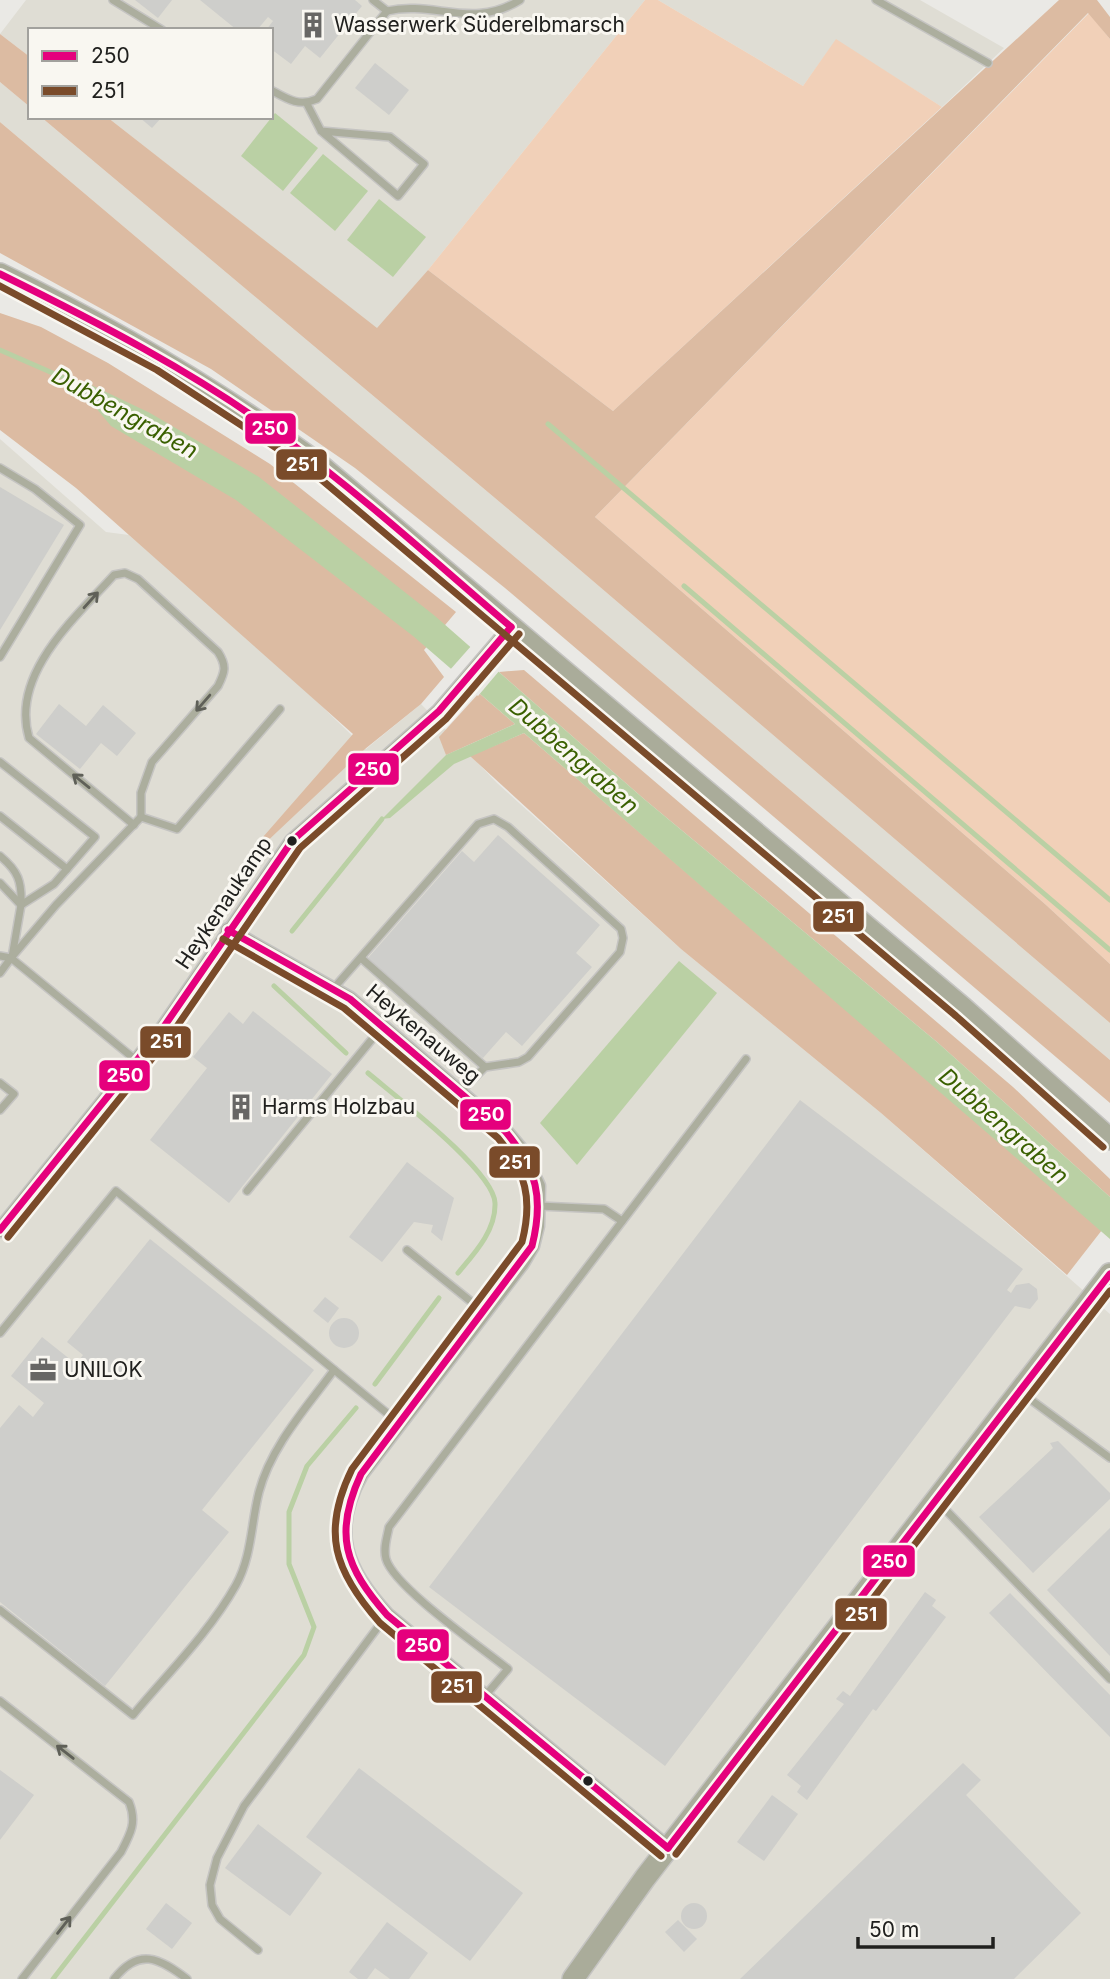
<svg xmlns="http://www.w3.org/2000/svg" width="1110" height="1979" font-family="Inter,sans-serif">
  <rect width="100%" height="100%" fill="#eae9e5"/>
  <g fill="#dfddd4">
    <polygon points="26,0 645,0 428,270 377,329 107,117 271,117 271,30 30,30 30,57 0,34"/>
    <polygon points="658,0 920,0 1004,48 942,107 836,40 803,86"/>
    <polygon points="0,82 30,107 30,117 41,117 545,540 1110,1023 1110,1060 0,122"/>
    <polygon points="0,439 106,532 129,535 280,666 366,749 421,704 497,783 681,949 881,1113 1110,1314 1110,1979 0,1979"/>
  </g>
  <g fill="#f1d0b8">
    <polygon points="645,0 658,0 803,86 836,39 942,107 613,411 428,270"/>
    <polygon points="1089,13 1110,39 1110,964 1045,904 595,517"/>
  </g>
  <g fill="#dcbba2">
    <polygon points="1059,0 1097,0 1110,17 1110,39 1088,13 595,517 1045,904 1110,964 1110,1023 545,540 41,117 107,117 377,328 428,270 613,411"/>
    <polygon points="0,34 30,57 30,107 0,82"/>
    <polygon points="0,122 1110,1060 1110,1103 505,588 355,468 211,369 0,253"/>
    <polygon points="0,313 41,327 108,363 270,464 456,612 424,650 444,677 421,704 365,749 260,848 256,845 353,734 76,488 0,430"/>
    <polygon points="524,670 1013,1087 1110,1179 1110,1197 937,1042 644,799 499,672"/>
    <polygon points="479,693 515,724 446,755 439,737"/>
    <polygon points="524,733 1102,1230 1067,1275 881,1113 681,949 470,756"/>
  </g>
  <g fill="#bad0a4">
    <polygon points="275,113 318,148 283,191 241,156"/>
    <polygon points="323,154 368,191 335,231 290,193"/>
    <polygon points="379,199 426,237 393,277 347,240"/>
    <polygon points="85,382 150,413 259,477 435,616 644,799 937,1042 1110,1197 1110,1239 524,733 454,764 390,818 382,819 446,755 515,724 413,636 236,500 111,426 81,390"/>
    <polygon points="679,961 717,993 577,1165 540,1123"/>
  </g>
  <polygon fill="#eae9e5" points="472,645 500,670 478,696 449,671"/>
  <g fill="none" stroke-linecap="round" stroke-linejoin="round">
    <g stroke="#bad0a4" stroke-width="5">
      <polyline points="0,350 87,388"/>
      <polyline points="548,424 1110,900"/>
      <polyline points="684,586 1110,950"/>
      <polyline points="292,931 382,819"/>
      <polyline points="274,986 346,1053"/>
      <path d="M368 1073C395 1096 494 1171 495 1203 496 1231 474 1254 458 1273"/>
      <polyline points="375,1384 439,1298"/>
      <polyline points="53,1979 304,1655 314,1627 289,1564 289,1512 307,1466 356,1408"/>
    </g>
  </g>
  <g fill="#cececb">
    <polygon points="135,0 172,0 158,18"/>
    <polygon points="200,0 355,0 362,6 320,58 305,46 291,64 271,49 271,30 266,30 273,21 268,17 257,30 237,30"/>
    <polygon points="375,63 409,90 389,115 355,88"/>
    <polygon points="139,117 162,117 152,128"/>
    <polygon points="0,487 64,525 0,630"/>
    <polygon points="59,704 86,726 103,705 136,733 117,756 101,743 80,769 36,734"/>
    <polygon points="498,835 600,925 576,953 592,967 522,1046 506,1032 483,1058 368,958 462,851 474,862"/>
    <polygon points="253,1011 332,1074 229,1203 150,1140 207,1068 193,1057 229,1012 243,1024"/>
    <polygon points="800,1100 1023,1269 1007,1290 1011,1293 1016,1285 1029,1283 1037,1289 1038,1299 1030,1309 1015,1306 665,1766 429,1587"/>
    <polygon points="407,1162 454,1198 442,1241 431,1232 433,1225 414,1222 382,1262 349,1237"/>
    <polygon points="150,1239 314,1370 202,1510 229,1532 105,1686 0,1602 0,1428 19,1405 33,1417 44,1403 11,1376 42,1337 76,1364 83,1355 67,1342"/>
    <polygon points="325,1297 339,1308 328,1323 313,1311"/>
    <circle cx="344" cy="1333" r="15"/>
    <polygon points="1058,1441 1110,1493 1110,1499 1033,1573 979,1517 1053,1448 1050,1443"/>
    <polygon points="1110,1528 1110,1656 1047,1590"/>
    <polygon points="925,1592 936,1600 932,1606 946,1617 876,1711 873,1709 807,1800 797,1792 801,1786 787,1775 844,1704 836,1699 843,1691 850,1696"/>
    <polygon points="1010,1593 1110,1695 1110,1737 989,1613"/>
    <polygon points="963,1763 981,1780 966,1795 1081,1913 1014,1979 740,1979"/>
    <polygon points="359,1768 523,1893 470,1961 306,1837"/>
    <polygon points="0,1770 34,1795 0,1840"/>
    <polygon points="772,1795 798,1814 764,1861 737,1842"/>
    <polygon points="258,1824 322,1873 290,1916 225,1868"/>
    <polygon points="166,1903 192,1923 172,1949 146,1929"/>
    <circle cx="694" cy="1916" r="13"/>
    <polygon points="678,1920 697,1939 684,1952 665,1932"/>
    <polygon points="387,1922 428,1953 409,1979 390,1979 375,1968 367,1979 358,1979 349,1972"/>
  </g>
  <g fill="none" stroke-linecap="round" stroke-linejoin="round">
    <g stroke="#c5c4c2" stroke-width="10">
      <g id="service">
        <polyline points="113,0 162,30"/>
        <polyline points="876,0 988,63"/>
        <path d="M387 11C434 0 472 30 520 0"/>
        <path d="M271 90C287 99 299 107 317 99L387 11 373 0"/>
        <polyline points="307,104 321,131 398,196 424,164 390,137 321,131"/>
        <polyline points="0,468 35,489 80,525 0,657"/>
        <polyline points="0,762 95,837 54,884 21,905"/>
        <polyline points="0,816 67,869"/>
        <path d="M134 825 29 738C10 674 75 618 114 575L125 573 138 579 218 652C227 666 225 672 218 686L152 762 141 793V817"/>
        <path d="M0 856C18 871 22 881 21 905"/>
        <polyline points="0,883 21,905 12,957"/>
        <polyline points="0,956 11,958"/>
        <polyline points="11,958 56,905 141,817 177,829 280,709"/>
        <polyline points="361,958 485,1067"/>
        <polyline points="0,973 11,958 137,1061"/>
        <polyline points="333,989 478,824 494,819 508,827 621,929 623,938 620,952 528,1057 519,1062 485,1067 459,1093"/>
        <polyline points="0,1083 14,1094 0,1110"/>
        <polyline points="247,1191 382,1027"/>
        <polyline points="539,1206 604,1209 622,1221"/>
        <polyline points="407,1250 484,1312"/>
        <polyline points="0,1333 116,1191 399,1423"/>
        <polyline points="1023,1394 1110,1458"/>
        <polyline points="939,1503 1110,1679"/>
        <path d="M0 1610 133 1715C168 1673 209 1633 236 1585 252 1556 251 1523 259 1492 271 1446 307 1407 334 1370"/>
        <path d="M485 1696 508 1669C482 1648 394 1587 386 1559 383 1548 387 1538 389 1527L746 1059"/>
        <path d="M0 1701 129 1802C137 1822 131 1833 121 1852L22 1979"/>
        <polyline points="258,1950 220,1919 212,1905 210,1885 217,1858 244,1806 387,1615"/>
        <path d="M114 1979C139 1947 159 1958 187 1979"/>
      </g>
    </g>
    <g stroke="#c5c4c2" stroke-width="17">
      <g id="minor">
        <path d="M228 930 350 999 505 1131 521 1150 538 1186 537 1226 532 1246 522 1263 361 1474C329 1531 345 1570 387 1615L668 1848"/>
        <polyline points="0,1230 163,1028 292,841 439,711 511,627"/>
      </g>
    </g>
    <g stroke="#c5c4c2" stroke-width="24">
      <g id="secondary">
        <path d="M0 274C111 327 216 390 316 462L963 1008 1110 1139"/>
        <polyline points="573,1979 645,1878 1110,1274"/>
      </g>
    </g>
    <use href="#service" stroke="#acae9e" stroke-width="7"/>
    <use href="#minor" stroke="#acae9e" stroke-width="14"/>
    <use href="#secondary" stroke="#aaac9a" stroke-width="21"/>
    <g stroke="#f9f7f1" stroke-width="12">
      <g id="bus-1">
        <path d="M0 274C97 322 194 372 281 436 362 495 435 562 511 627"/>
        <path d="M228 930 350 999 505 1131C537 1169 544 1198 532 1246L361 1474C333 1534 345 1567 387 1615L668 1848"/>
        <polyline points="0,1230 163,1028 292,841 439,711 511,627"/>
        <polyline points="668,1848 1110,1274"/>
      </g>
    </g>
    <g stroke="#f9f7f1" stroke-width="12">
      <g id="bus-2">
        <polyline points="0,286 157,370 310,470 956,1016 1103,1147"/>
        <path d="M223 939 344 1008 498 1138C526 1172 533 1199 522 1242L352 1469C321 1532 334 1571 380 1623L661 1856"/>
        <polyline points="8,1237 171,1035 300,848 446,719 519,634"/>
        <polyline points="676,1854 1110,1291"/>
      </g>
    </g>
    <use href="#bus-1" stroke="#e5007d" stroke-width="7"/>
    <use href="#bus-2" stroke="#7a4b2a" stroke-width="7"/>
  </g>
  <defs><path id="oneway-shaft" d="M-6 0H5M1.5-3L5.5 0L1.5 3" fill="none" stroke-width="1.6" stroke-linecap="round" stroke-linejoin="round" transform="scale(1.75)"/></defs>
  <g stroke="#5f6058">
    <use href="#oneway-shaft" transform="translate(91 600) rotate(-48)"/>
    <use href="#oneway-shaft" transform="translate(203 703) rotate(131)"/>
    <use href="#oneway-shaft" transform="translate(81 781) rotate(-141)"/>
    <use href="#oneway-shaft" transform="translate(65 1752) rotate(-142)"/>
    <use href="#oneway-shaft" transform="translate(64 1925) rotate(-52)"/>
  </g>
  <defs>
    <g id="building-bare" transform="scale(2.1)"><path d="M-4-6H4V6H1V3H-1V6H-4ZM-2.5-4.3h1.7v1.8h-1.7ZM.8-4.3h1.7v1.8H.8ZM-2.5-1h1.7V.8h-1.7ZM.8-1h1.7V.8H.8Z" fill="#676664" stroke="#f9f7f1" stroke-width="2.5" paint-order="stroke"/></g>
    <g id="office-bare" transform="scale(2.1)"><path d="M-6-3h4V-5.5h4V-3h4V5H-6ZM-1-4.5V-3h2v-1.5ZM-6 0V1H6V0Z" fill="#676664" stroke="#f9f7f1" stroke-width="2.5" paint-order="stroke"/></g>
  </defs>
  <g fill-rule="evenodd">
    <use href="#building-bare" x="313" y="25"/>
    <use href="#building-bare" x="241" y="1107"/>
    <use href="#office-bare" x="43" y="1370"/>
  </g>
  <g fill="#20201e" stroke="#f9f7f1" stroke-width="2.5">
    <circle cx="292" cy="841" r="6"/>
    <circle cx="588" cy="1781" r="6"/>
  </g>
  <g text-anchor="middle" stroke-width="6" stroke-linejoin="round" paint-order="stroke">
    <g font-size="21" fill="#20201e" stroke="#f9f7f1" text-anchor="start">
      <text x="334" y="32">Wasserwerk Süderelbmarsch</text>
      <text x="262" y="1114">Harms Holzbau</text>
      <text x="64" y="1377">UNILOK</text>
    </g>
    <g font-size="21" fill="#20201e" stroke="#f9f7f1">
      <text transform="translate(224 903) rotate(-56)" y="7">Heykenaukamp</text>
      <text transform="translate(423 1034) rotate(40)" y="7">Heykenauweg</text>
    </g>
    <g font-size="23" font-style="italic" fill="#3a6000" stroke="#f9f7f1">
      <text transform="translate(125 413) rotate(29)" y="8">Dubbengraben</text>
      <text transform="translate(574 756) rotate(41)" y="8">Dubbengraben</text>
      <text transform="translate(1004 1126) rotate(41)" y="8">Dubbengraben</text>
    </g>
  </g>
  <g stroke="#f9f7f1" stroke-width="2.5">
    <rect x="244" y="412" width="53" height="33" rx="7" fill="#e5007d"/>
    <rect x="275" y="448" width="53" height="33" rx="7" fill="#7a4b2a"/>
    <rect x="347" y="752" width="53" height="34" rx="7" fill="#e5007d"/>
    <rect x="812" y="900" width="53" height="33" rx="7" fill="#7a4b2a"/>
    <rect x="139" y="1025" width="53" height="34" rx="7" fill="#7a4b2a"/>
    <rect x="98" y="1059" width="53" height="33" rx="7" fill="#e5007d"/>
    <rect x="459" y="1098" width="53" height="33" rx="7" fill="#e5007d"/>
    <rect x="488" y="1145" width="53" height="34" rx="7" fill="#7a4b2a"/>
    <rect x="862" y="1544" width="54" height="34" rx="7" fill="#e5007d"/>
    <rect x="834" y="1597" width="54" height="34" rx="7" fill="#7a4b2a"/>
    <rect x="396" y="1628" width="54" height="34" rx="7" fill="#e5007d"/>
    <rect x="430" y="1670" width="53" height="34" rx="7" fill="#7a4b2a"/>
  </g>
  <g font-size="19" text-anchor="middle" font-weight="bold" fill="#fff">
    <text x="270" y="435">250</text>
    <text x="302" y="471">251</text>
    <text x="373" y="776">250</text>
    <text x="838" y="923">251</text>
    <text x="166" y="1048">251</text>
    <text x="125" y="1082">250</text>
    <text x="486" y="1121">250</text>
    <text x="515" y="1169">251</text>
    <text x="889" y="1568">250</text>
    <text x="861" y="1621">251</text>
    <text x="423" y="1652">250</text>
    <text x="457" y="1693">251</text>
  </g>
  <rect x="28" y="28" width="245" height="91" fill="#f9f7f1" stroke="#a2a19d" stroke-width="2"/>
  <rect x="42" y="51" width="35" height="10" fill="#e5007d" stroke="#a2a19d" stroke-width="2"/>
  <text x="91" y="63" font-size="21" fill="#20201e">250</text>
  <rect x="42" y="86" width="35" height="10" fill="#7a4b2a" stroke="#a2a19d" stroke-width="2"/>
  <text x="91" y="98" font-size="21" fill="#20201e">251</text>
  <path d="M858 1937v10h135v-10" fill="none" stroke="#20201e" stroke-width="3.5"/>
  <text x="869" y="1937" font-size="21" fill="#20201e" stroke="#f9f7f1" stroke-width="5" paint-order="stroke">50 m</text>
</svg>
